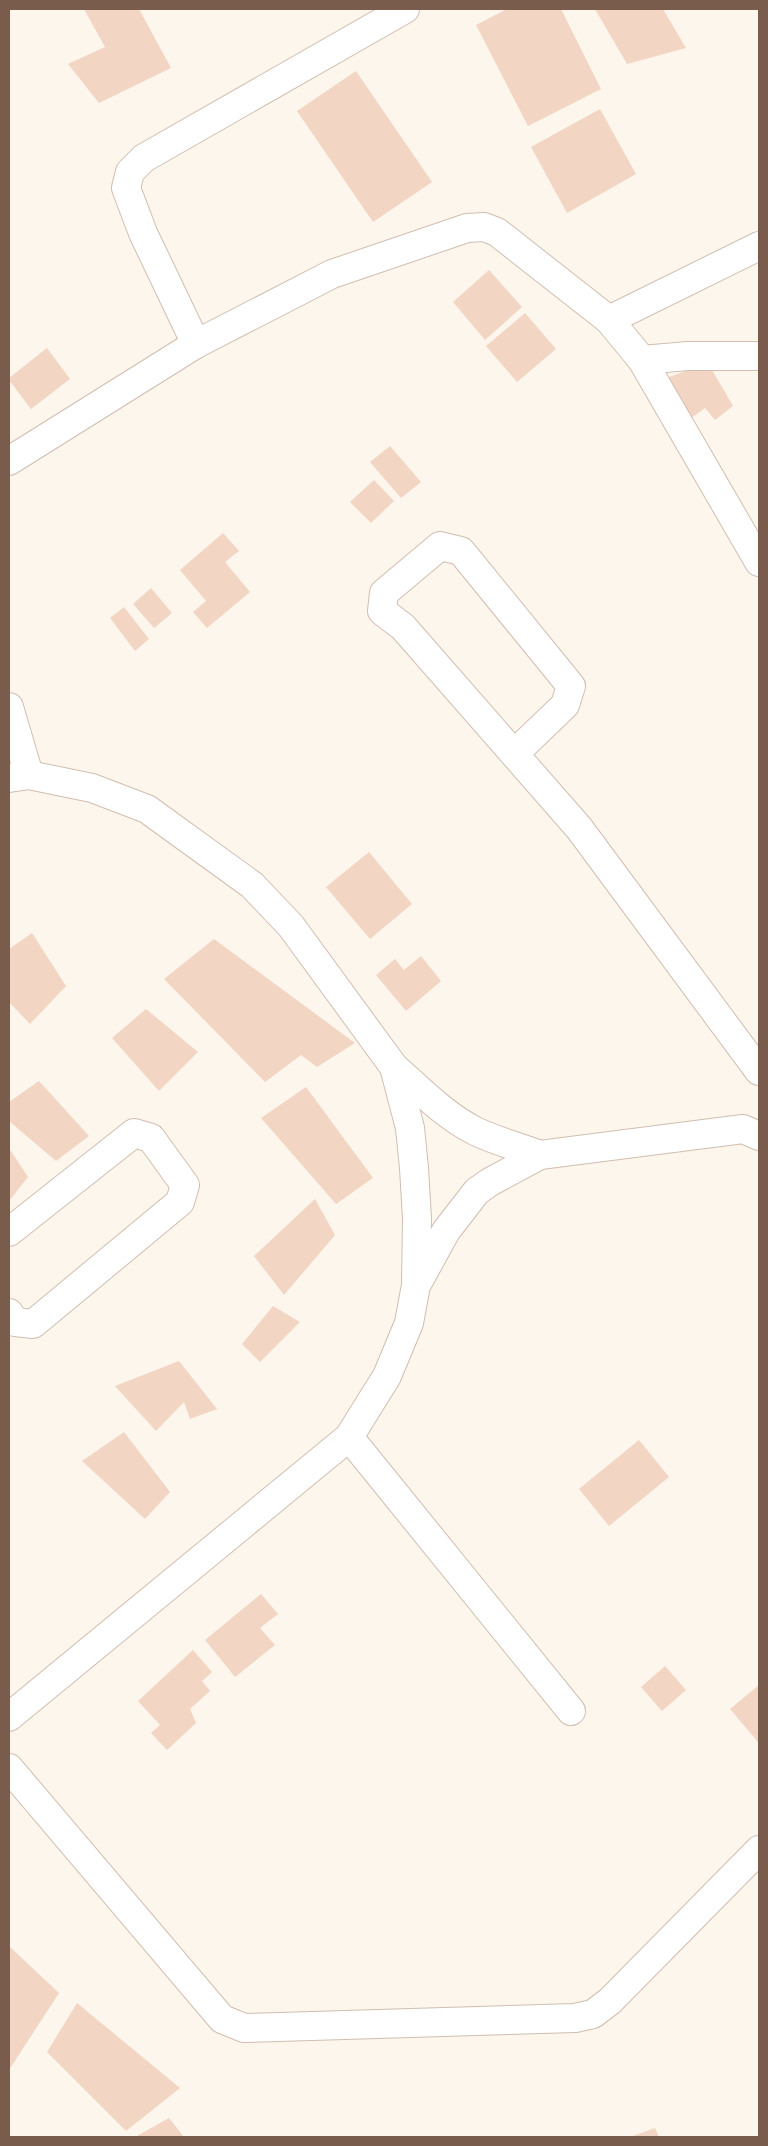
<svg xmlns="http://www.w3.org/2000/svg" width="768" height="2146" font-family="Lato,sans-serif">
  <rect width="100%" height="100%" fill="#fdf6ec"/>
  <g fill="#f3d5c3">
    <polygon points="84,9 139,9 171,68 99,103 68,64 105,47"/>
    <polygon points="507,9 561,9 601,89 528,126 476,25"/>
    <polygon points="595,9 663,9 686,48 627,64"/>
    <polygon points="356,71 432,182 373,222 297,111"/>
    <polygon points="600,109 636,174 567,213 531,147"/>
    <polygon points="489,270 522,307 485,340 453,302"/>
    <polygon points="525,313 556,349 517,382 486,346"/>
    <polygon points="47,348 70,379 31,409 9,380 9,378"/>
    <polygon points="708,363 733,406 715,420 705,408 683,424 658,381"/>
    <polygon points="390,446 421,482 401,498 370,462"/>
    <polygon points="374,480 394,501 371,523 350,502"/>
    <polygon points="223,533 239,551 225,562 250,592 207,628 193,612 206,601 180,570"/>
    <polygon points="151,588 172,613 154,628 133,604"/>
    <polygon points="124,607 149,639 135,651 110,618"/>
    <polygon points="369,852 412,904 370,939 326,887"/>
    <polygon points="32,933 66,986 30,1024 9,1002 9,949"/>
    <polygon points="214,939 355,1043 317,1067 301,1055 265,1082 164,979"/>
    <polygon points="421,956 441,981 406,1011 376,975 395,959 404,970"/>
    <polygon points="146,1009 198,1052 159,1091 112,1038"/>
    <polygon points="39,1081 89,1136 56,1161 9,1121 9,1102"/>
    <polygon points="306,1087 373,1178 336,1204 261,1118"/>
    <polygon points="9,1148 28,1177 9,1201"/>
    <polygon points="315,1199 335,1235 284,1295 254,1256"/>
    <polygon points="273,1306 300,1322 260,1362 242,1344"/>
    <polygon points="179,1361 217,1409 190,1419 184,1402 156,1431 115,1386"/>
    <polygon points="124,1432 170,1492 145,1519 82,1461"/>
    <polygon points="639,1440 669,1477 609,1526 579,1489"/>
    <polygon points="261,1594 278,1614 260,1628 275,1645 235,1677 205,1640"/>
    <polygon points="193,1650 212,1672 202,1681 210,1691 190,1709 196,1723 167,1750 151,1733 160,1725 138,1701"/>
    <polygon points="665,1666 686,1690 662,1711 641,1687"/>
    <polygon points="759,1685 759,1743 730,1709"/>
    <polygon points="9,1946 59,1993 9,2070"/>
    <polygon points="77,2003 180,2088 126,2131 47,2052"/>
    <polygon points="169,2118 184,2137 135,2137"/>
    <polygon points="655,2128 659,2137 630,2137"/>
  </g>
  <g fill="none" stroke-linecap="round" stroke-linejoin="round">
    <g stroke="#d1beb0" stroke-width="30">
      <g id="minor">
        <polyline points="759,246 609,320 642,360 688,356 759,356"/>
        <polyline points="196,344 143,233 126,188 130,172 144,158 405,9"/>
        <polyline points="642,360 759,562"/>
        <polyline points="9,461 196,344 332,274 467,228 484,227 497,232 609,320"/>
        <polyline points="9,707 29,775"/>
        <polyline points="514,754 565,705 571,686 461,551 440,546 384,593 382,611 403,627 579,828 759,1071"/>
        <polyline points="9,778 29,775 92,788 147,809 252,885 291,926 394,1067 410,1128 414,1168 417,1219 416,1285 409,1323 387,1376 349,1437 9,1717"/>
        <path d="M394 1067C419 1089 444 1115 475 1131 496 1141 519 1147 540 1155"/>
        <polyline points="9,1232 134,1133 151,1138 185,1185 180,1202 33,1324 15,1322 9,1313"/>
        <polyline points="418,1282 446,1231 477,1191 490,1182 540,1155 743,1129 759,1136"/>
        <polyline points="349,1437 571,1711"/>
        <polyline points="9,1768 222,2019 244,2028 575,2018 593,2014 610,2001 759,1850"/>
      </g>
    </g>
    <use href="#minor" stroke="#fff" stroke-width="28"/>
  </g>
  <rect width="768" height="2146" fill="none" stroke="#7a5c4d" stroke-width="20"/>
</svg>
